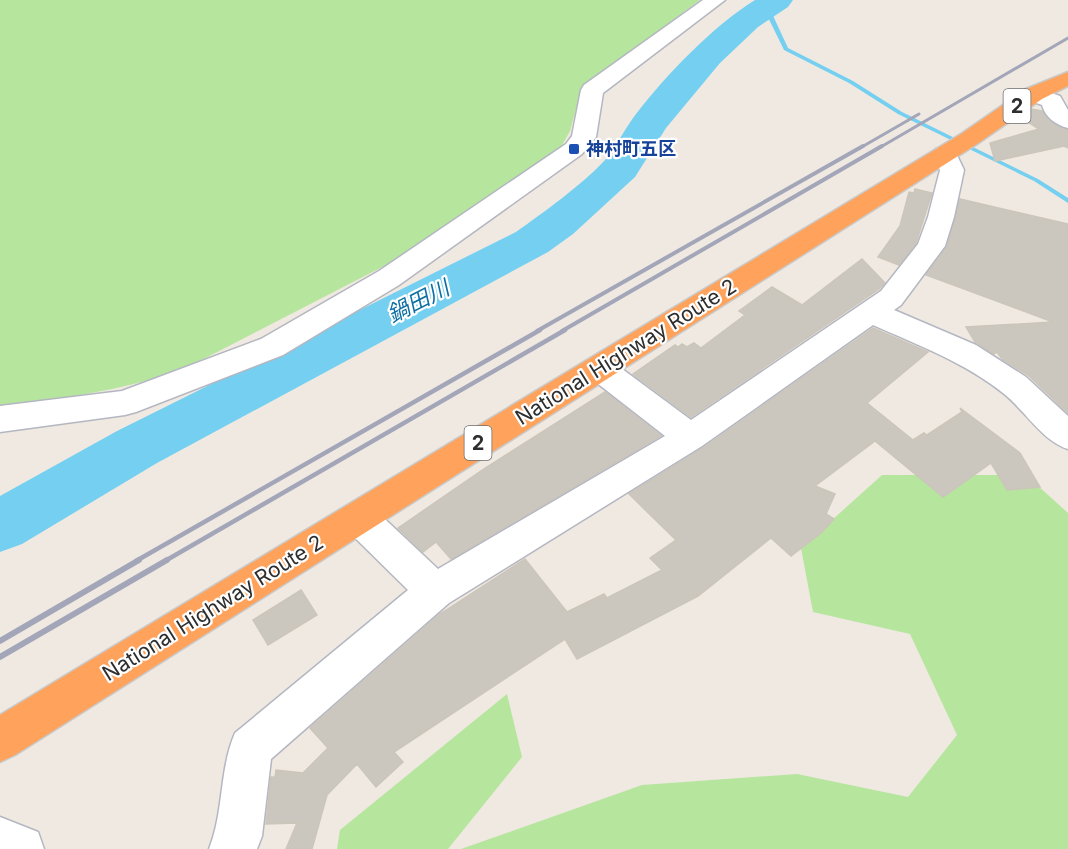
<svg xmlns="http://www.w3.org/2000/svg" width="1068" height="849" font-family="Inter,'Noto Sans JP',sans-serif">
  <rect width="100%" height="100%" fill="#efe9e1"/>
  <g fill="#b6e59e">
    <path d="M0 0H700L582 87 570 131 560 149 388 264 188 367C128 390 63 398 0 407Z"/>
    <polygon points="882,475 1026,475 1068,513 1068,849 461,849 642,785 797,774 908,797 957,735 910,634 813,612 801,548"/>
    <polygon points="507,694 522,757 448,849 337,849 340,830"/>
  </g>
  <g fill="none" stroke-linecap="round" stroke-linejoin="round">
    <polygon fill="#75cff0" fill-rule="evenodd" points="766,5 769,7 788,48 853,81 902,112 1038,179 1068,198 1068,203 1034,181 898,114 849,83 784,50 763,7"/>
    <path fill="#75cff0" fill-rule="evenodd" d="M755 0H793L788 7 758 27 720 63 666 128 635 177 573 234 548 252 157 463 22 544 0 552V496L117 431 516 232C543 213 583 184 605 160 617 146 625 128 636 114 667 74 712 27 755 0Z"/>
  </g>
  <g fill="#cbc7bf" stroke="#cbc5ba" stroke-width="1.5">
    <polygon points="1031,109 1042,111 1054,124 1068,130 1068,148 1064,146 995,161 990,143 1039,129 1020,117"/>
    <polygon points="915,189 932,193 916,243 899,265 878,257 900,226 909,192 914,193"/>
    <polygon points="960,199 1068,224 1068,413 1028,375 1002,359 997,352 994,354 975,342 966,327 1053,322 926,275 947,247"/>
    <polygon points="862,259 885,283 879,289 691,417 633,374 675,345 678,347 682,344 687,347 694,343 701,348 745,315 739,311 772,287 802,305"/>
    <polygon points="873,328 928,352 867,403 913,440 924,433 927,435 962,412 960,408 1020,453 1040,487 1007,490 991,463 943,497 875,441 815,486 835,494 826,514 834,519 821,533 791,556 771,538 698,596 577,659 565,639 394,752 403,762 376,787 357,764 327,795 312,849 286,849 297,823 266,824 271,777 275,777 276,770 303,773 328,748 310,728 440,614 525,559 567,612 604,594 607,598 662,570 650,558 676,540 629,494 703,448"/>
    <polygon points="605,392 661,436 451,559 436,542 423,552 398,528 484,469"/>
    <polygon points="301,590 317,615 268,645 253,620"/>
  </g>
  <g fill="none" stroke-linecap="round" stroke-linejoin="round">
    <g stroke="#b4b7c1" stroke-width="3">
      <g id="minor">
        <polygon points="703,0 725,0 603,93 596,137 582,154 399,285 283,355 136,412 125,415 0,432 0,406 122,391 261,339 379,271 566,144 572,136 581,90 584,85"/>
        <path d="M1034 87 1060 96 1068 110V128C1056 125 1045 117 1042 105L1026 99 1023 94 1026 89Z"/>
        <path d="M945 147 954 149 964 170 954 217 945 246 901 305 894 310 976 345 1026 377 1068 416V449C1041 440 1025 410 1003 393 964 362 918 345 873 325L702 446 449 603 271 759 262 836 257 849H209C224 812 219 770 235 733L408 590 346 529 341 518 346 507 359 503 372 507 438 569 665 436 588 376 583 368 588 360 599 357 610 360 691 420 881 291 918 244 928 217 940 170 933 154 936 149Z"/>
        <polygon points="0,817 38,832 44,849 0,849"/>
      </g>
    </g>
    <g stroke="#c9c9c9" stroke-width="3">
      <polygon id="highway" points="1068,72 1068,86 1042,99 977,144 15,755 0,762 0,715 961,134 1026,89"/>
    </g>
    <use href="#minor" fill="#fff" fill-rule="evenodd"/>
    <use href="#highway" fill="#ffa35c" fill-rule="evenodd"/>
    <g stroke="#a3a6b8" stroke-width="3">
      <polyline points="860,148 919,114"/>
      <polyline points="879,148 1068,38"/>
    </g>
    <g stroke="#a3a6b8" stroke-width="4">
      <polyline points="537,331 863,146"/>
      <polyline points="562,331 882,146"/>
    </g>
    <g stroke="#a3a6b8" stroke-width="4.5">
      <polyline points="136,561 540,330"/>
      <polyline points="165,561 565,330"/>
    </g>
    <g stroke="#a3a6b8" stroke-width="6">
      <polyline points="0,641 139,560"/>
      <polyline points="0,657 167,560"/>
    </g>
  </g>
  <rect fill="#1a4fb4" stroke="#fff" stroke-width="2" x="568" y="143" width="12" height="12" rx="3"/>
  <g text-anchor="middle" stroke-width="4.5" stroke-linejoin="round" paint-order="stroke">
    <g font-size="18" font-weight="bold" fill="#164399" stroke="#fff" text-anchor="start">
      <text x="586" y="155">神村町五区</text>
    </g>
    <g fill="#fff" stroke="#6d6d6d" stroke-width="1.5">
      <rect x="1003.5" y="89" width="27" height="34" rx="4.5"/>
      <rect x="464.5" y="426" width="27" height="34" rx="4.5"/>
    </g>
    <g font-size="20" font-weight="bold" fill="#2e2e2e">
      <text x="1017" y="113">2</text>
      <text x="478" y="450">2</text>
    </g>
    <g font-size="21" fill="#2e2e2e" stroke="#fff">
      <text transform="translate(626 352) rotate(-32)" y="7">National Highway Route 2</text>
      <text transform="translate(213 608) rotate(-32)" y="7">National Highway Route 2</text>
    </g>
    <g font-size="22" font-style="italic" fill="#0d6fa3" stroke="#fff">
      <text transform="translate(418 301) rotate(-27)" y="8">鍋田川</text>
    </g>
  </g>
</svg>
